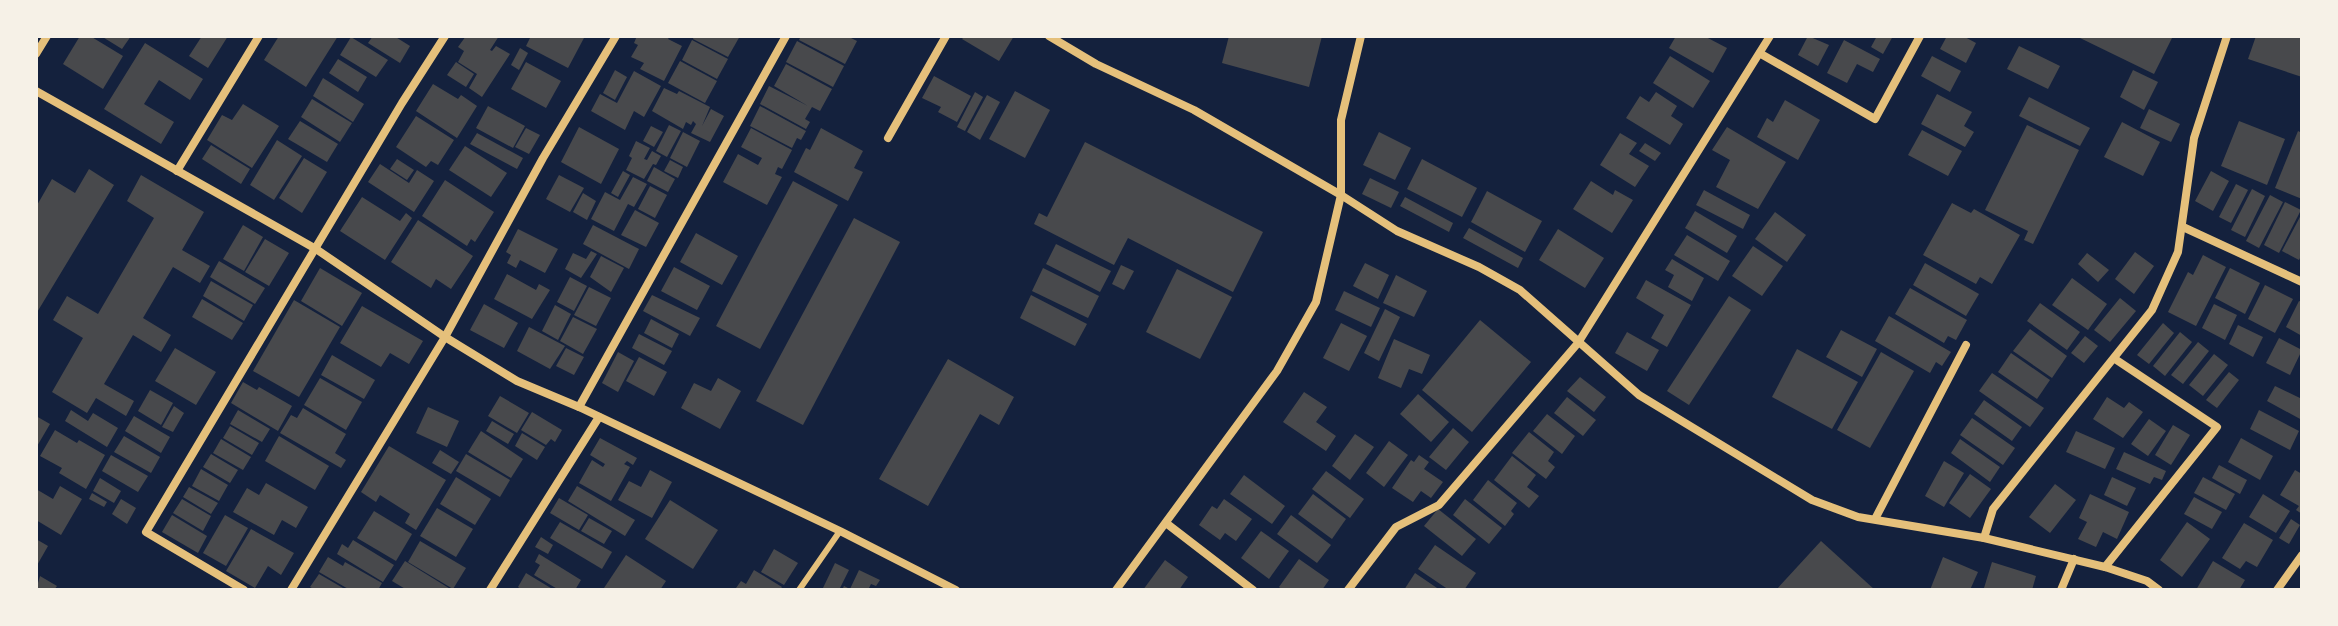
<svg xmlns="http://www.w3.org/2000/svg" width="2338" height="626" font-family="'Nunito Sans',sans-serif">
  <rect width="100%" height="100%" fill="#14213d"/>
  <g fill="#48494c">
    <polygon points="80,36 90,36 123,56 103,89 63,64"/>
    <polygon points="101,36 131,36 122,49"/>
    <polygon points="202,36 228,36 208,68 189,56"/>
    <polygon points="279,36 338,36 306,87 264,60"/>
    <polygon points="373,36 394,36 410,46 400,63 368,43"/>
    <polygon points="466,36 499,36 490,50 492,51 496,46 510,54 482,97 469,88 477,74 458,62 464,51 458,47"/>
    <polygon points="531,36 585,36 568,68 526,46"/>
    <polygon points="637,36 670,36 668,39 682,46 664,81 640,69 644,63 631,57 638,45 634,43"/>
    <polygon points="694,36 740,36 728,57 693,39"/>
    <polygon points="801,36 847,36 857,41 845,64 799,40"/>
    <polygon points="965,36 1014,36 999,61 962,39"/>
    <polygon points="1229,36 1322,36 1309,87 1222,63"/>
    <polygon points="1676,36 1704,36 1727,48 1713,73 1669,48"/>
    <polygon points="1808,36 1829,45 1818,66 1798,55"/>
    <polygon points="1877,36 1893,36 1883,54 1871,47"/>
    <polygon points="1947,36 1963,36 1976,43 1966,63 1940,49"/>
    <polygon points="2081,36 2173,36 2154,74 2080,38"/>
    <polygon points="2256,36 2302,36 2302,77 2248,59"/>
    <polygon points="351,37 388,60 376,77 340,55"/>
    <polygon points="692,40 728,59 717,79 682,60"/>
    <polygon points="1844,40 1880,59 1873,72 1857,64 1847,83 1827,73"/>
    <polygon points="797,41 844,66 833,87 786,62"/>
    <polygon points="145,43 203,79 190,100 159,80 144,104 174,122 161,144 104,109"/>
    <polygon points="2019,46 2060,66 2048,89 2007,69"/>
    <polygon points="520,48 528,53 519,70 511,65"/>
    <polygon points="1670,56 1710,81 1693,108 1653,83"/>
    <polygon points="1932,56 1961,71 1950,92 1921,76"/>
    <polygon points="338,59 367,77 358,92 329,73"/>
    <polygon points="680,61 717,81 705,103 668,83"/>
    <polygon points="456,62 474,74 466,87 447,75"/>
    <polygon points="526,62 561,81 546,108 511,89"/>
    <polygon points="786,64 832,89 820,111 812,107 805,119 810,122 806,129 760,104 769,86 808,106 774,86"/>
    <polygon points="615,70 627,77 615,100 603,93"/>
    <polygon points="2133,70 2158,82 2144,110 2120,97"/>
    <polygon points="634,71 661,86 644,117 634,111 625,130 591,111 600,94 617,103"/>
    <polygon points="934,76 971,96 957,122 938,112 941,107 922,98"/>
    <polygon points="323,78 364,104 353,122 313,96"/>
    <polygon points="433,84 458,99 461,95 477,106 457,138 416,111"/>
    <polygon points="664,88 677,94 679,91 710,107 702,126 711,109 724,116 710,142 691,133 696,124 693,121 691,125 686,122 683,129 652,111"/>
    <polygon points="1015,91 1050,110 1025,158 989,139"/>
    <polygon points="975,92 983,97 965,131 957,127"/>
    <polygon points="1656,92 1677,106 1671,116 1683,124 1670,145 1626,118 1640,96 1649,102"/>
    <polygon points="1937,94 1972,112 1964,126 1974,132 1965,147 1921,124"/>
    <polygon points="987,95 1000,102 980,140 967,132"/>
    <polygon points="2029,97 2090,128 2080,146 2019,116"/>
    <polygon points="312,99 352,123 340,142 301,117"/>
    <polygon points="1785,100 1820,120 1798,160 1757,137 1767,118 1773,122"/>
    <polygon points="243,104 279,126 252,168 207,140 222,115 232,120"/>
    <polygon points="488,106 525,126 513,148 476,128"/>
    <polygon points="760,106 806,131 801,140 797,138 792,148 750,126"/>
    <polygon points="2149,109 2180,124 2171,142 2140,128"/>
    <polygon points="416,116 454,140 438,165 431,161 426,167 396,147"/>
    <polygon points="300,121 338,144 327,162 288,139"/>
    <polygon points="2239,121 2285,139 2267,185 2221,166"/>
    <polygon points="2122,122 2160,142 2143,176 2104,157"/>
    <polygon points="669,125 681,131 667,157 656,151"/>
    <polygon points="2027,125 2079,150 2033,244 2024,240 2028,231 1985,210"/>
    <polygon points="651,126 663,132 654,147 643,141"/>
    <polygon points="579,127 619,149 601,184 561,162"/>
    <polygon points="1727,127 1786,162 1758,209 1716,187 1730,160 1712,150"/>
    <polygon points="526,128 540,135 529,154 515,147"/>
    <polygon points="751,128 792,150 782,169 778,167 775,174 782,177 767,205 723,182 738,154 758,165 762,158 741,147"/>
    <polygon points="821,128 863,151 854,168 863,172 848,201 794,172 806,148 810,150"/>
    <polygon points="1922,130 1962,151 1948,176 1908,155"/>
    <polygon points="2298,131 2302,133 2302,199 2275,188"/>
    <polygon points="683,132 700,141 687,167 670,158"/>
    <polygon points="1379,132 1411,148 1395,180 1363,165"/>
    <polygon points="477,133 523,158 517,169 470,144"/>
    <polygon points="1620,133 1637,143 1629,154 1649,166 1635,187 1600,165"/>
    <polygon points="277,140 302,156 274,200 250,185"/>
    <polygon points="636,141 650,148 644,159 647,160 652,151 661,156 656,165 653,164 644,179 626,170 632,158 629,156"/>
    <polygon points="1085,142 1263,232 1233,292 1128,238 1114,265 1034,224 1039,213 1047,217"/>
    <polygon points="1645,143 1661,153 1655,161 1639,151"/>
    <polygon points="211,145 250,169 241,184 202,159"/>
    <polygon points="465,146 507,173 491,197 449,170"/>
    <polygon points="304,158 327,172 302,213 279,198"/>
    <polygon points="397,159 414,170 407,180 390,169"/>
    <polygon points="1422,159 1477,188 1462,217 1407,189"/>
    <polygon points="670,160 683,167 678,178 664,171"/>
    <polygon points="380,164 409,183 417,170 434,181 414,212 368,182"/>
    <polygon points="654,167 675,179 668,192 647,181"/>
    <polygon points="89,169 114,185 36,314 36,207 52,179 75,193"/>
    <polygon points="623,171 630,175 618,197 611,193"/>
    <polygon points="2211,171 2229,181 2213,211 2195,201"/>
    <polygon points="141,175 204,212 182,250 210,266 200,283 173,267 143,318 171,335 161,352 133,335 104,384 134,401 126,416 96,398 87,413 52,392 83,338 53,320 67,296 98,314 154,218 127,201"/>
    <polygon points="559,175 584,188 570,212 546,199"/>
    <polygon points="633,177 647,184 634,207 628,204 614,231 591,219 605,192 620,200"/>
    <polygon points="1370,178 1399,192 1391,208 1362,194"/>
    <polygon points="445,180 494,212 475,242 471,239 467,246 422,216"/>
    <polygon points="793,181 838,205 760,349 716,326"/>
    <polygon points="1591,181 1613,195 1615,190 1633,200 1612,233 1573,209"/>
    <polygon points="2236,184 2248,190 2231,223 2219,217"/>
    <polygon points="650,186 667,195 655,218 638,209"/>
    <polygon points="2252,189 2265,196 2245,237 2231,230"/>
    <polygon points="1704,190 1750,215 1743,229 1696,205"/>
    <polygon points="1487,191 1542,221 1525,252 1471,222"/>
    <polygon points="583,193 596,201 587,220 573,212"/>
    <polygon points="2270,195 2283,202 2259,248 2246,241"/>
    <polygon points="362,197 400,221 406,213 412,218 385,260 340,231"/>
    <polygon points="1405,197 1453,223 1449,232 1400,206"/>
    <polygon points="2285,202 2301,210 2279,253 2264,245"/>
    <polygon points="1952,203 1971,213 1974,209 2020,235 1992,284 1980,277 1976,284 1923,255"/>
    <polygon points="635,210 659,223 646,247 621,235"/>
    <polygon points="1695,211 1737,236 1727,253 1685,228"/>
    <polygon points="1775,212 1806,235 1787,262 1755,239"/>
    <polygon points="2302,213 2302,254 2299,260 2282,251"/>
    <polygon points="854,218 900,242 803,425 756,401"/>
    <polygon points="418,220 473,256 451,289 436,279 431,288 391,262"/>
    <polygon points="243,225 263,237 244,271 223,259"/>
    <polygon points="593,225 639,249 629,269 583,244"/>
    <polygon points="1469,228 1523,258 1518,268 1463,238"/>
    <polygon points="518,229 558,249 545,273 520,260 516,268 507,263 511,255 506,252"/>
    <polygon points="1558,229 1604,258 1585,288 1539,260"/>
    <polygon points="696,233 738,256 722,285 680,262"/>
    <polygon points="1687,235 1730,261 1718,281 1674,255"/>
    <polygon points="265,239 289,253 269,286 245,272"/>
    <polygon points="1056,244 1111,271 1100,292 1046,264"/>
    <polygon points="1753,246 1783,266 1762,296 1732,276"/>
    <polygon points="591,251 597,254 581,278 565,269 573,253 586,259"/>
    <polygon points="2135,252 2154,266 2134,294 2115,279"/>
    <polygon points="2087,253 2109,270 2098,282 2078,264"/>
    <polygon points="2203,255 2226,267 2196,326 2168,312 2188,272 2193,275"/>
    <polygon points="601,256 624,268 611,292 590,277"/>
    <polygon points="1672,259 1704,278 1692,301 1668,287 1674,275 1665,270"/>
    <polygon points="219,261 265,288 255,304 210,277"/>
    <polygon points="1365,263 1389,275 1378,299 1353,286"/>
    <polygon points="1925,263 1979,294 1966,316 1913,285"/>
    <polygon points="1121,265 1134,271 1124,290 1112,284"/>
    <polygon points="674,267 710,286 697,310 661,291"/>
    <polygon points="320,268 362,293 342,326 301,301"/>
    <polygon points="1043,268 1099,296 1088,318 1032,291"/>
    <polygon points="2230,268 2260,283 2245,314 2215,298"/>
    <polygon points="1177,269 1232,297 1200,359 1146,332"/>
    <polygon points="507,274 536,290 539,284 550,290 532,319 494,299"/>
    <polygon points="1396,275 1427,291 1414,317 1383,303"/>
    <polygon points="570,277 587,286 574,311 557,302"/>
    <polygon points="2072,278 2107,304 2088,330 2052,305"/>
    <polygon points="1646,280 1691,305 1667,347 1651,338 1664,315 1636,298"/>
    <polygon points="211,281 253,305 244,321 203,296"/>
    <polygon points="2265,285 2293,299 2275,333 2248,319"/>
    <polygon points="589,287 611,298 596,326 574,315"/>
    <polygon points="1910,288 1967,320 1956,340 1948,336 1944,343 1895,314"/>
    <polygon points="1344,291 1380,308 1371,327 1335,310"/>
    <polygon points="652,295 700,318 690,336 643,311"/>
    <polygon points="1031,295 1087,324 1075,346 1020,318"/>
    <polygon points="1729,296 1751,310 1689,405 1667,391"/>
    <polygon points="2120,298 2136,311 2110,342 2094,330"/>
    <polygon points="202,299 243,323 232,340 192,317"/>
    <polygon points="294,300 340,327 299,397 253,371"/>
    <polygon points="2299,301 2302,302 2302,336 2286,327"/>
    <polygon points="2040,303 2080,332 2067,350 2027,321"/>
    <polygon points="484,304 518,323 504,348 470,330"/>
    <polygon points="2214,304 2237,315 2225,340 2202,328"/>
    <polygon points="555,305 571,314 558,340 542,331"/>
    <polygon points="362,306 423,341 409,364 390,353 381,367 340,343"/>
    <polygon points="1385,309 1400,317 1379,361 1364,353"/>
    <polygon points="1889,316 1951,352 1942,366 1936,362 1930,373 1875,341"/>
    <polygon points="573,317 597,329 583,354 560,341"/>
    <polygon points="651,319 679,334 672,348 644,333"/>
    <polygon points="1480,320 1531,362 1472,432 1422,390"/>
    <polygon points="1341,323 1367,336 1349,371 1323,358"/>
    <polygon points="2163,323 2174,333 2149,364 2137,355"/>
    <polygon points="2238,325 2263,337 2253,357 2229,344"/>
    <polygon points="529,327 565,346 550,369 517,351"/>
    <polygon points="2030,329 2067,356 2052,378 2013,351"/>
    <polygon points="1841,330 1877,349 1862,377 1826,357"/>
    <polygon points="1627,332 1659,350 1647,371 1615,353"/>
    <polygon points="2180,332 2192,342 2165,376 2153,366"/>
    <polygon points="639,334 672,351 664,365 632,348"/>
    <polygon points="2085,336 2098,346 2084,363 2071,353"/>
    <polygon points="2279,338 2302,350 2290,375 2266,363"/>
    <polygon points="1394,339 1430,355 1422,374 1409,369 1401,388 1378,378"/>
    <polygon points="2198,342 2209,351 2183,384 2171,375"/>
    <polygon points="175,348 216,372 196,405 155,381"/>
    <polygon points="566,348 584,357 574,375 556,366"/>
    <polygon points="1797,349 1858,382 1832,429 1772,397"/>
    <polygon points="618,352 634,361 618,392 602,383"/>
    <polygon points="1881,352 1914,371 1870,448 1837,430"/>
    <polygon points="2011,353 2050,380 2037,399 1998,372"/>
    <polygon points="2214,354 2228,365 2203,396 2189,385"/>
    <polygon points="332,355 375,380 364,399 321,375"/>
    <polygon points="639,357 667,372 654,396 626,381"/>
    <polygon points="948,359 1014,397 999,425 980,414 928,506 879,479"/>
    <polygon points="2229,372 2239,380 2217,408 2206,400"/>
    <polygon points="1992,373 2044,408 2030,427 1979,391"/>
    <polygon points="1580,377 1606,397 1594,412 1567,391"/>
    <polygon points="320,378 362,402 346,430 304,405"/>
    <polygon points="718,378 741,391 720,429 681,408 694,383 711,391"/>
    <polygon points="243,382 257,390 259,387 292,406 278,431 231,403"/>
    <polygon points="2275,386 2302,399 2302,420 2267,401"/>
    <polygon points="150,390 173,403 161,425 138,411"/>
    <polygon points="1304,392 1327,407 1316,422 1336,436 1326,451 1283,422"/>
    <polygon points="1418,394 1449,422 1431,442 1400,414"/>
    <polygon points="500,396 529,413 517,433 488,416"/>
    <polygon points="1567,397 1596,420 1583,436 1554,413"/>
    <polygon points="2107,397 2124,408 2129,402 2143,412 2123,438 2093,419"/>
    <polygon points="1984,400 2022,427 2012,441 1974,414"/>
    <polygon points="174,406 184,413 173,432 162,427"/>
    <polygon points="428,407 459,421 447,447 416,433"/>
    <polygon points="303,408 346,434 335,453 346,460 341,468 280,433 291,415 297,418"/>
    <polygon points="71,410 88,421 93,413 118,428 107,447 65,421"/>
    <polygon points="238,410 270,429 262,442 230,424"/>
    <polygon points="2259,410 2299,431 2290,450 2250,429"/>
    <polygon points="532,412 562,430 555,442 551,439 546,445 521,430"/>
    <polygon points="1547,414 1575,436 1562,454 1533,431"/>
    <polygon points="36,416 50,424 36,448"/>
    <polygon points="134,416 170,437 161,453 125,431"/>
    <polygon points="1972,418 2015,448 2003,465 1960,435"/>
    <polygon points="2149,419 2166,431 2148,456 2131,444"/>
    <polygon points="492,421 514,434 508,444 486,431"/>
    <polygon points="2173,425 2190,435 2171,465 2155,455"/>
    <polygon points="230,426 259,443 252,455 223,438"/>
    <polygon points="1453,428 1469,442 1446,470 1429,457"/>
    <polygon points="55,430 77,443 79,440 105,455 86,489 59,473 62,468 40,456"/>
    <polygon points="481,431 523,459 511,478 468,452"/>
    <polygon points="2076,431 2115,448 2105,469 2066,452"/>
    <polygon points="1529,432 1554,452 1548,461 1555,467 1546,479 1512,453"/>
    <polygon points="522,433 545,447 537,460 515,446"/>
    <polygon points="1355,434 1374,447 1350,480 1332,466"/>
    <polygon points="124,436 160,457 151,473 114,452"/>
    <polygon points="279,436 329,466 315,490 265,461"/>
    <polygon points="600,438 637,458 633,465 627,461 624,464 630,467 611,501 579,483 592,460 603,467 605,464 590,455"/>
    <polygon points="2241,438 2273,456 2260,480 2228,462"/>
    <polygon points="221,439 251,457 243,470 213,453"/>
    <polygon points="1960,439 2000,467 1990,482 1951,453"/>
    <polygon points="1389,441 1408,455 1384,487 1366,473"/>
    <polygon points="389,446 446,480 416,530 405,523 410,514 380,495 376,502 361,492"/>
    <polygon points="440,450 459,462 451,474 432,463"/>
    <polygon points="2124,452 2166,471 2162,480 2154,477 2150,484 2116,469"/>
    <polygon points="211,454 238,470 230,483 203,467"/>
    <polygon points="466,454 510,480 500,497 456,471"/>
    <polygon points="111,455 148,476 138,492 102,471"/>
    <polygon points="1419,455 1429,462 1424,469 1443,482 1431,498 1421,491 1413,502 1392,488 1411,460 1414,462"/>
    <polygon points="1512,456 1536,475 1527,487 1539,496 1529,508 1494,480"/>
    <polygon points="1944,461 1964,473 1944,507 1925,496"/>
    <polygon points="2219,465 2247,480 2240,494 2212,478"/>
    <polygon points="201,469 228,485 219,501 192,486"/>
    <polygon points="650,470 672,482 652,518 618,500 629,481 641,487"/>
    <polygon points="2295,470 2302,474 2302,514 2296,510 2299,506 2280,495"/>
    <polygon points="1326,471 1364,499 1350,518 1312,489"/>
    <polygon points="1970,474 1991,489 1970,518 1949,503"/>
    <polygon points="1244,475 1285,506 1272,524 1230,494"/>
    <polygon points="456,477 491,499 475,525 440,504"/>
    <polygon points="2112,477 2136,488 2127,506 2104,495"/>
    <polygon points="2203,477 2235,494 2226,510 2194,493"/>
    <polygon points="100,478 121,491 114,503 93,491"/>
    <polygon points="1488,480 1517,503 1511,511 1514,514 1505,526 1473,500"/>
    <polygon points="266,483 308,507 296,528 282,520 274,535 233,512 247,488 259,495"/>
    <polygon points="2055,484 2076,500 2050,533 2029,517"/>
    <polygon points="60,486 82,499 61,535 36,520 36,489 53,499"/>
    <polygon points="577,486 635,520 625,536 568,501"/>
    <polygon points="189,487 218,503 211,514 183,497"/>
    <polygon points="92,493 107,502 104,507 89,499"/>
    <polygon points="1313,494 1346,519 1332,539 1298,514"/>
    <polygon points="2090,494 2129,512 2117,539 2103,532 2096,547 2078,539 2087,522 2079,518"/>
    <polygon points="2263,494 2290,511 2276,533 2249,517"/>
    <polygon points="2194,497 2222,512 2212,529 2184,514"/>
    <polygon points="559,498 588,515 579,530 550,513"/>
    <polygon points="121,499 136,508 127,524 112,514"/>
    <polygon points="182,499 211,516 203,531 173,513"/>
    <polygon points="1224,499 1252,519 1236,541 1225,533 1220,540 1199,525 1212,506 1217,509"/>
    <polygon points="1465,499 1502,528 1489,544 1453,515"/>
    <polygon points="670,500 718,530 693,569 645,539"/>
    <polygon points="437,508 473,529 456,557 420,536"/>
    <polygon points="1438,509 1476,539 1462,556 1424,526"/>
    <polygon points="374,511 412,534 396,561 357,538"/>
    <polygon points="172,515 207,536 198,553 162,532"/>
    <polygon points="225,515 248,528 226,566 203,553"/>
    <polygon points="1291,515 1331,545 1317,563 1277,534"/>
    <polygon points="589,518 612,531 604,544 581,531"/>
    <polygon points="2291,519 2300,525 2289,544 2279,538"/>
    <polygon points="560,522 612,552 602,569 550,538"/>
    <polygon points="2187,522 2210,539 2182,577 2160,560"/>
    <polygon points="2244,523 2273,540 2257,567 2246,561 2240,569 2222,558"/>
    <polygon points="251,529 294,553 281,575 268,566 255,588 226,571"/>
    <polygon points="1261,531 1289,551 1269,579 1241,558"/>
    <polygon points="541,537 553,545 548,554 535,547"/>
    <polygon points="36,539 48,546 36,567"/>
    <polygon points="353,540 394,565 383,582 337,554 342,544 348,548"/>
    <polygon points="420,541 466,568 453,589 408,562"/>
    <polygon points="1821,541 1875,590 1776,590"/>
    <polygon points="1435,545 1476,573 1464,590 1449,590 1418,569"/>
    <polygon points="774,549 798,563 784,585 761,572"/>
    <polygon points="539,554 581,580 575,590 559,590 534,575 540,565 535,562"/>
    <polygon points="626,555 666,581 660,590 607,590 604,588"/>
    <polygon points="328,557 343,566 345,562 382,583 378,590 350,590 319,572"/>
    <polygon points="1943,557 1978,572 1970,590 1930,590"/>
    <polygon points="1299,559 1329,580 1322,590 1283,590 1279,587"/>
    <polygon points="1165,560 1188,577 1179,590 1143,590"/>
    <polygon points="405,561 452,590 407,590 392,581"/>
    <polygon points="2213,561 2245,580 2239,590 2196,590"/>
    <polygon points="1992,562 2036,576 2032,590 1992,590 1984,588"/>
    <polygon points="835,563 849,570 839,590 822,590"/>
    <polygon points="754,570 782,587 780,590 736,588 741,581 746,584"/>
    <polygon points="859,570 880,580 876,586 871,584 868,590 842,590 844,586 850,589"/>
    <polygon points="526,573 554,590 522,590 518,587"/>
    <polygon points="1415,573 1440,590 1404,590"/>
    <polygon points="319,574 343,588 342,590 315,590 310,587"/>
    <polygon points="40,576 57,586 54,590 36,590"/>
  </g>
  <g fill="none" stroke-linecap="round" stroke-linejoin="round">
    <polyline stroke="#e5c07b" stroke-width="6" points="799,590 840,531"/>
    <g stroke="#e5c07b" stroke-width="8">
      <polyline points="1049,36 1096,64 1194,110 1341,195 1397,231 1479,267 1520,290 1639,395 1812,500 1858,517 1984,538 2105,567 2147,581 2159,590"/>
      <polyline points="36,54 47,36"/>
      <polyline points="1761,54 1875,119 1920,36"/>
      <polyline points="36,91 316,249 445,337 517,381 579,407 840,531 956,590"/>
      <polyline points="888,138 946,36"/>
      <polyline points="177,171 259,36"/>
      <polyline points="2183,227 2302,282"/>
      <polyline points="579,407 786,36"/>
      <polyline points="1875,519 1966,345"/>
      <polyline points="1166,523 1253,590"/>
      <polyline points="1984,538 1993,509 2152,310 2178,252 2194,138 2227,36"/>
      <polyline points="2105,567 2217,427 2115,359"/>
      <polyline points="244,590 146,532 402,103 445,36"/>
      <polyline points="291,590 445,337 543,158 616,36"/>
      <polyline points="490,590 599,417"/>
      <polyline points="1116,590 1277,371 1316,302 1341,195 1341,120 1361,36"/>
      <polyline points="1348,590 1396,527 1439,505 1578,343 1770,36"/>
      <polyline points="2061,590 2074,559"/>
      <polyline points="2277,590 2302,555"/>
    </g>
  </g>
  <rect width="2338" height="626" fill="none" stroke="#f6f1e7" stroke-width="76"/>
</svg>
